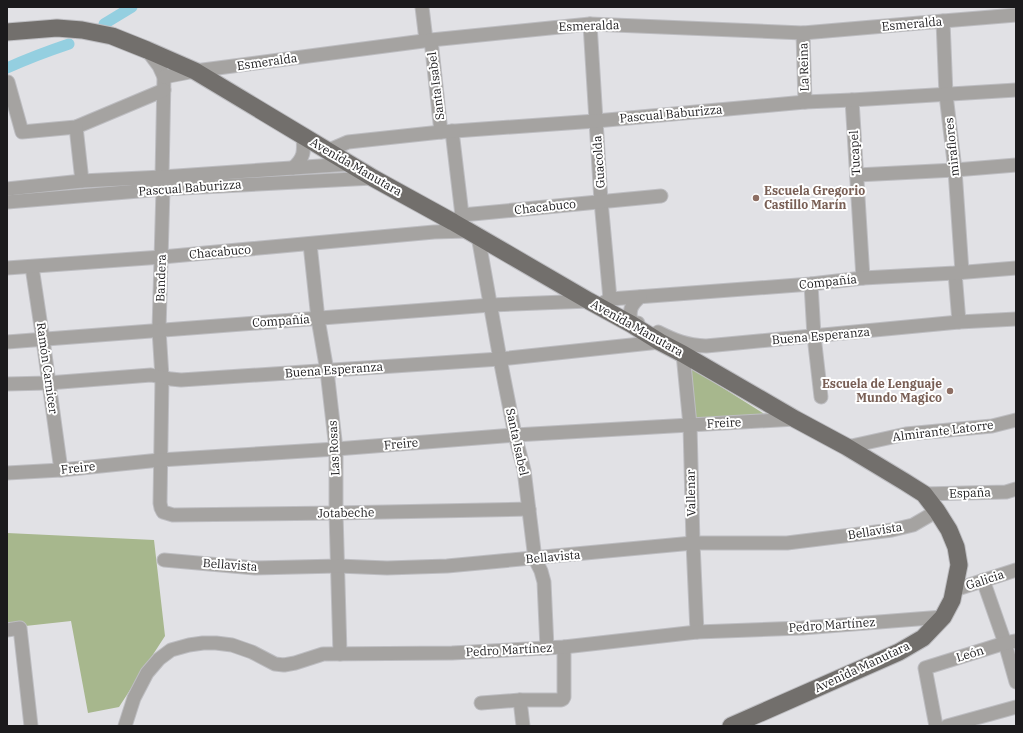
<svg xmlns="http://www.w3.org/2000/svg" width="1023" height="733" font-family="'IBM Plex Serif',serif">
  <rect width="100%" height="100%" fill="#e1e1e5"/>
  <g fill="#a7b78d">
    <polygon points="688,366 769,417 690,420"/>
    <polygon points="7,533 154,540 165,636 119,707 88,713 71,621 7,628"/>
  </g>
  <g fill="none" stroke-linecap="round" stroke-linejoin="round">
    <g stroke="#94cfe0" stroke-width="11">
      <polyline points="104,24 132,7"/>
      <path d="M7 68C27 59 48 51 69 44"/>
    </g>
    <g stroke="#bdbdc1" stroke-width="15">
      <g id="minor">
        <polyline points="422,7 426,40"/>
        <polyline points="943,21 946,95 955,170 962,272"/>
        <polyline points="590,24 601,201 610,299"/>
        <polyline points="803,33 805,102"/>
        <polyline points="431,40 441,132"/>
        <polyline points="147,50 159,66 164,77 162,177 163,189 159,330 162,377 160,503 161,508 163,512 173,515 336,513 529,509"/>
        <polyline points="164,77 195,71 431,40 590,24 803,33 943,21 1016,15"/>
        <polyline points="8,82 22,132 76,127 164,90"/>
        <polyline points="852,100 863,278"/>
        <polyline points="76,127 82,181"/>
        <polyline points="452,131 462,215"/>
        <polyline points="327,151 348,142 441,132 596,121 805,102 852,100 1016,90"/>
        <path d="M293 168C305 157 304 151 303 136"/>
        <polyline points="857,175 955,170 1016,165"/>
        <polyline points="7,189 82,181 162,177 350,164"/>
        <polyline points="7,202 163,189 373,178"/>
        <polyline points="446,225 453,222 462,215 661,196"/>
        <polyline points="478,236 500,359 515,435 524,470 535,559 541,571 544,582 547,648"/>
        <polyline points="310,244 318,319 327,371 336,449 336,513 340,654"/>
        <polyline points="32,267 43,340 61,470"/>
        <polyline points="7,268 162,257 434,232 468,231"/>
        <polyline points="955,273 959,322"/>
        <polyline points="811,284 814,336 821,397"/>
        <polyline points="597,306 610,299 811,284 863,278 955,273 1016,268"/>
        <path d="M638 323 631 324C629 310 630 306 640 297"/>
        <path d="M658 332C676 341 686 345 706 346L959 322 1016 319"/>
        <polyline points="7,342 491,305 589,301"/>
        <polyline points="683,354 690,425 693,543 697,632"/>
        <polyline points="7,384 48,383 151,375 171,379 181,380 500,359 660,342"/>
        <polyline points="847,447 906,434 992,426 1016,420"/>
        <polyline points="7,473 61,470 160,460 336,449 515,435 795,419"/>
        <polyline points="924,494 1006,492 1016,489"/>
        <polyline points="164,560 255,568 338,566 387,568 447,566 693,543 787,543 892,530 913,525 937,511"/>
        <polyline points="983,580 1005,643 1016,682"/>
        <polyline points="954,590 1016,570"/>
        <polyline points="7,630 20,628 31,726"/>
        <polyline points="520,700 523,726"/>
        <polyline points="481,703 520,700 561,700 563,699 564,697 564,647"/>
        <polyline points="125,726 134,698 147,673 159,659 171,650 189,645 203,643 216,643 232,645 252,652 275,664 284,665 295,663 323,654 452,653 564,647 697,632 802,628 943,617"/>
        <polyline points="936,726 925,668 1005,643 1016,641"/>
        <polyline points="947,726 1016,707"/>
      </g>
    </g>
    <g stroke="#bdbdc1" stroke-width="19">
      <polyline id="major" points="7,32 57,28 82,30 112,36 147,50 195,71 373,178 453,222 589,301 631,324 660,342 683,354 795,419 847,447 905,482 924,494 937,511 949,530 956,547 959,565 952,600 943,617 923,638 899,652 731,726"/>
    </g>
    <use href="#minor" stroke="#a5a3a1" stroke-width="13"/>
    <use href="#major" stroke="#726f6c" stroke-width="17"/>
  </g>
  <g fill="#8d6e63" stroke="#fff" stroke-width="1.5">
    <circle cx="756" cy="198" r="4"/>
    <circle cx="950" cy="391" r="4"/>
  </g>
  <g text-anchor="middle" stroke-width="4" stroke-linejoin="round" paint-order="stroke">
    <g font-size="12" fill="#1b1a1c" stroke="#fff">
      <text transform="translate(912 24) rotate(-5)" y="4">Esmeralda</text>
      <text transform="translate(589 26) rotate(-2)" y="4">Esmeralda</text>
      <text transform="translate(267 62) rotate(-8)" y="4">Esmeralda</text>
      <text transform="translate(804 67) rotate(-92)" y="4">La Reina</text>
      <text transform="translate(436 86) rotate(-97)" y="4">Santa Isabel</text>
      <text transform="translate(671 114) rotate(-5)" y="4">Pascual Baburizza</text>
      <text transform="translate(952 147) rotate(-96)" y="4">miraflores</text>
      <text transform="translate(855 153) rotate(-93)" y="4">Tucapel</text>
      <text transform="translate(599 162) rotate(-94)" y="4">Guacolda</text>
      <text transform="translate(356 167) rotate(30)" y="4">Avenida Manutara</text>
      <text transform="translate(190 188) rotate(-4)" y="4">Pascual Baburizza</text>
      <text transform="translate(545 207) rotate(-6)" y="4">Chacabuco</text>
      <text transform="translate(220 252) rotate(-5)" y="4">Chacabuco</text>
      <text transform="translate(161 278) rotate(-88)" y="4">Bandera</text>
      <text transform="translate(828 282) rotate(-6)" y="4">Compañía</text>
      <text transform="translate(281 321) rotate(-4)" y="4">Compañía</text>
      <text transform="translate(637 328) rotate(29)" y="4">Avenida Manutara</text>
      <text transform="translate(821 336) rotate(-5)" y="4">Buena Esperanza</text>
      <text transform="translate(47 368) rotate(82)" y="4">Ramón Carnicer</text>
      <text transform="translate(334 370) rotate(-4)" y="4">Buena Esperanza</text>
      <text transform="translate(724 423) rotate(-3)" y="4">Freire</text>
      <text transform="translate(943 431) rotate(-7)" y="4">Almirante Latorre</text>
      <text transform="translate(517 442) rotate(78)" y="4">Santa Isabel</text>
      <text transform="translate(401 444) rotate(-5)" y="4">Freire</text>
      <text transform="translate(334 448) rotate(-93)" y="4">Las Rosas</text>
      <text transform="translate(78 468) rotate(-6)" y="4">Freire</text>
      <text transform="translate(691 493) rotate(-91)" y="4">Vallenar</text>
      <text transform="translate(970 493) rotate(-2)" y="4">España</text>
      <text transform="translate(346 513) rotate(-1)" y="4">Jotabeche</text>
      <text transform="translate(875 531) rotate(-9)" y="4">Bellavista</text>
      <text transform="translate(553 557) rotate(-5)" y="4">Bellavista</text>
      <text transform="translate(230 565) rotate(4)" y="4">Bellavista</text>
      <text transform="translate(985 580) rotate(-18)" y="4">Galicia</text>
      <text transform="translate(832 625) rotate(-4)" y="4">Pedro Martínez</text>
      <text transform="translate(509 650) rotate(-3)" y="4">Pedro Martínez</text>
      <text transform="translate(970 654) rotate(-17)" y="4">León</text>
      <text transform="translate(862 667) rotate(-25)" y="4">Avenida Manutara</text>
    </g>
    <g font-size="12" font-weight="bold" fill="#785e54" stroke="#fff" text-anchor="start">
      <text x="764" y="195">Escuela Gregorio<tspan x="764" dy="14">Castillo Marín</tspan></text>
      <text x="942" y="388" text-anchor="end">Escuela de Lenguaje<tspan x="942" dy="14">Mundo Magico</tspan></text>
    </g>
  </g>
  <rect width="1023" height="733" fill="none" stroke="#1b1a1c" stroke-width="16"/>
</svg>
